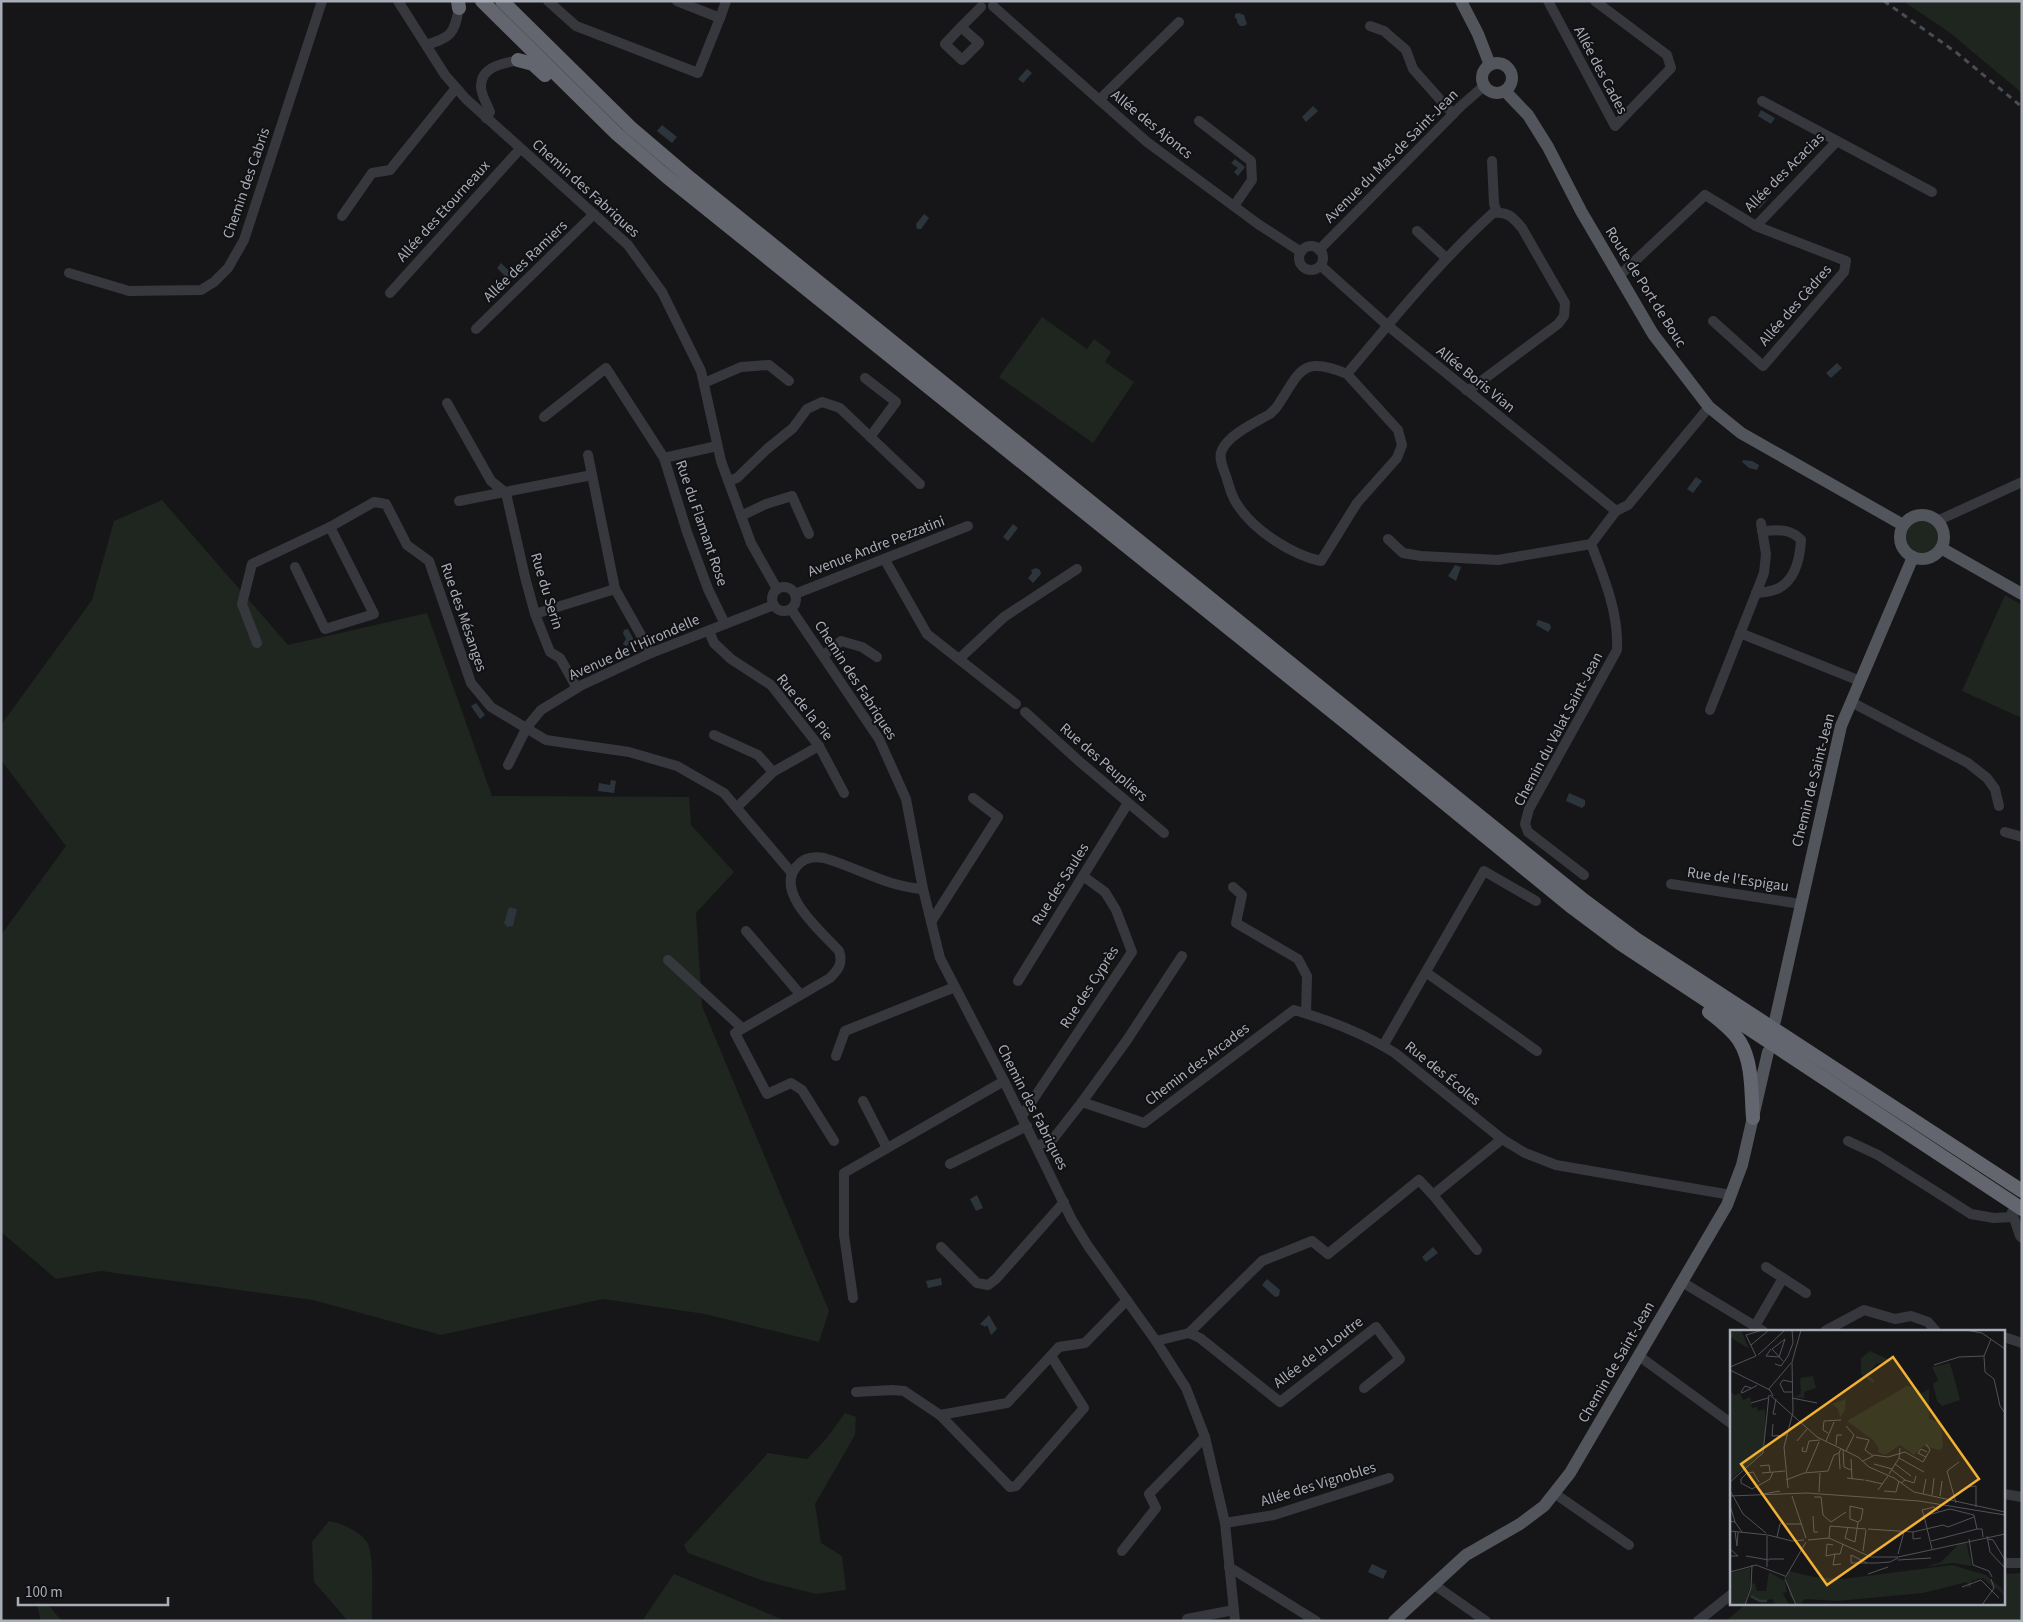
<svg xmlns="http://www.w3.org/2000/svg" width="2023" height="1622" font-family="'Source Sans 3',sans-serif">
  <rect width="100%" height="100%" fill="#161618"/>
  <g fill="#1e261f">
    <polygon points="1903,1 2022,1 2022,93 1949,32"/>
    <polygon points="1042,317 1087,349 1094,339 1111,352 1105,362 1134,382 1093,443 999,377"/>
    <polygon points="162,500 288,645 427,613 492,796 689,797 691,825 734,872 696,913 702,1006 829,1311 819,1342 705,1314 603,1299 441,1335 313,1300 101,1271 56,1279 1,1232 1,935 66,846 1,760 1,725 92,600 114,521"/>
    <circle cx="1922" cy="536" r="18"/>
    <polygon points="2005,595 2022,605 2022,718 1962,691"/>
    <polygon points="845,1413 856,1417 855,1435 815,1504 821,1543 842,1556 846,1590 816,1594 764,1581 688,1553 684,1545 768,1453 807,1459 826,1439"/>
    <path d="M329 1521C341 1523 362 1532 368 1544 375 1561 371 1601 372 1621H348L314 1582 312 1542Z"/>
    <polygon points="2022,1573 2022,1621 1726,1621 1747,1603 2004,1603 2004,1574"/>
    <polygon points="674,1574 786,1621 642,1621"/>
    <polygon points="36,1602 50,1607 62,1621 41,1621"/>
  </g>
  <g fill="#2c353c">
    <polygon points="1239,13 1244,15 1247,24 1244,26 1240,26 1237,22 1237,19 1235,18 1235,14"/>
    <polygon points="1027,69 1032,73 1023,83 1018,79"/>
    <polygon points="1313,106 1318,111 1306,122 1302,117"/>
    <polygon points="1761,110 1775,118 1771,124 1758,116"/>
    <polygon points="662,125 677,137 672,143 657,131"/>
    <polygon points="1235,159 1245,167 1238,176 1234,172 1238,168 1231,163"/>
    <polygon points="1762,193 1768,199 1759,209 1753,203"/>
    <polygon points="924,214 929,218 921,229 917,229 916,224"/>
    <polygon points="501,263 512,274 507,278 497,268"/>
    <polygon points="1837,363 1842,368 1831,378 1826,373"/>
    <polygon points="1743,460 1752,461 1759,465 1757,470 1749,468 1742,462"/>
    <polygon points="1696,477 1702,481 1693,493 1687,489"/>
    <polygon points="1013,524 1018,528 1008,541 1003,537"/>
    <polygon points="1455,565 1461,567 1456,581 1448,576"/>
    <polygon points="1036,568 1040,570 1041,574 1033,583 1028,578 1032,573 1031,570"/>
    <polygon points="1538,620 1550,624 1551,628 1548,632 1536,625"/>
    <polygon points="628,629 633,638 633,642 626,646 623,644 626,639 623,633 624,630"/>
    <polygon points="476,703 485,715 480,719 471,706"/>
    <polygon points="611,780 616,781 614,793 598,791 599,783 610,785"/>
    <polygon points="1569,793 1585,800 1585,805 1582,808 1566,801"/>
    <polygon points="509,907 517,909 513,926 507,927 504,923"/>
    <polygon points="977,1195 983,1208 976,1211 970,1199"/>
    <polygon points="1433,1247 1438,1253 1426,1262 1422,1257"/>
    <polygon points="941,1278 942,1285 928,1288 926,1281"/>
    <polygon points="1267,1279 1280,1290 1279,1296 1275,1297 1262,1285"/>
    <polygon points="989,1315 997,1329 991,1335 987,1325 985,1327 980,1324"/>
    <polygon points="1372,1564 1387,1571 1383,1579 1368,1572"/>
  </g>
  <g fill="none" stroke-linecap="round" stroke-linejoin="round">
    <g stroke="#37383d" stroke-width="10">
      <polyline points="398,1 445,75 466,99 628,245 662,292 701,371 721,461 751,543 777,589"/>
      <polyline points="548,1 576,26 698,73 720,18"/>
      <polyline points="677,1 720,18 726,1"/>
      <polyline points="1548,1 1615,126 1671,68 1667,55 1595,1"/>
      <polyline points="993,6 1147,142 1258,224 1301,252"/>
      <polyline points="1370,26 1384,31 1406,50 1413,69 1453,114"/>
      <polyline points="961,27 945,44 962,60 979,43 961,27 981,7"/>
      <path d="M426 45C451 37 454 35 459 8"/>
      <polyline points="1099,100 1179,22"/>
      <path d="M486 118 490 112C487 104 480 93 481 85 482 66 503 64 518 60"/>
      <polyline points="1199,121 1251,161 1252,180 1234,206"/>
      <polyline points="1837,141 1932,192"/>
      <polyline points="1492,161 1494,204 1497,212"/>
      <polyline points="342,216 372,173 390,170 456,88"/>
      <polyline points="1417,231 1446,258"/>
      <circle cx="1311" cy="258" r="12"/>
      <polyline points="1319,250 1461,106 1485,85"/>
      <polyline points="1321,266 1387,325 1616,511 1628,505 1709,407"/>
      <polyline points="69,273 129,291 201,290 214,282 228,268 244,240 322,1"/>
      <polyline points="1619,276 1705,195 1756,226 1837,141 1762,101"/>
      <polyline points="390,293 520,149"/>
      <polyline points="1713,321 1763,366 1844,272 1846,261 1756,226"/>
      <polyline points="476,329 594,214"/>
      <path d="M1347 374C1300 354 1300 373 1276 408L1270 414C1256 422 1228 435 1222 450 1218 457 1223 468 1226 476 1229 485 1231 496 1237 504 1253 530 1292 555 1321 561L1357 503 1397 458 1402 445 1398 430 1347 374C1394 318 1439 262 1493 213 1507 211 1513 217 1522 228L1565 303 1564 316 1558 324 1472 388 1466 390"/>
      <polyline points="865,378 896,402 870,437"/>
      <polyline points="704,383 741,367 769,365 789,381"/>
      <polyline points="447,403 491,481 506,493 525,577 535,614 550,652 560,658 577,688"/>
      <polyline points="544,417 606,368 664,458 717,446"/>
      <polyline points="588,455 615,589 651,653"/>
      <polyline points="664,458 687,532 708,589 725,624"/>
      <polyline points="728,481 737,478 767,449 793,428 807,409 822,402 840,408 920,484"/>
      <polyline points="459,501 592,475"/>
      <polyline points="741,516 766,504 792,496 809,534"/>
      <polyline points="1937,521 2022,482"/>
      <polyline points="1388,539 1403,553 1421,556 1498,560 1591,544 1616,511"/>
      <polyline points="885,560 927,634 1016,704"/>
      <polyline points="295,567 325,629 374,614 330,527"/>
      <circle cx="784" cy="599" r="12"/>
      <path d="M1756 593C1763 592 1773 592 1779 588 1796 579 1800 558 1801 540 1790 528 1778 530 1762 531"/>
      <polyline points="795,594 968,526"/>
      <polyline points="791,609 879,739 906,799 923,889 940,958 1004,1081 1072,1220 1088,1246 1156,1341 1186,1388 1205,1437 1225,1523 1235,1621"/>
      <polyline points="535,614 615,589"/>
      <polyline points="709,631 714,643 731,659 771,685 819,746 844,793"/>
      <polyline points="1740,633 1860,681"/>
      <polyline points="257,643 242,604 252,564 330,527 374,502 386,504 407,545 429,561 471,683 491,707 546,740 629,752 677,766 724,793 791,872"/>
      <polyline points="824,655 841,641 862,647 877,657"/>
      <polyline points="959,659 1004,617 1077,569"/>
      <polyline points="1851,702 1968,763 1987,778 1995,789 1999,806"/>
      <polyline points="1710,710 1764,573 1766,554 1761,523"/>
      <polyline points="1025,712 1080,762 1164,833"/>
      <polyline points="714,735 758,755 773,772"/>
      <polyline points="508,765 527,727 541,710 582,685 651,653 774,605"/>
      <polyline points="737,807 773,772 819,746"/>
      <polyline points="2005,832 2022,837"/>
      <path d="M1584 875 1528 832 1525 824 1529 809 1617 650C1619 614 1604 577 1591 544"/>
      <polyline points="1671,884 1801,904"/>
      <polyline points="1233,887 1242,895 1236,923 1298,959 1307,976 1306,1013"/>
      <polyline points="931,922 998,817 973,798"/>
      <polyline points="746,931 800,994"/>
      <polyline points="668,960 742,1028"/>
      <polyline points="1427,973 1537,1051"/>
      <polyline points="1018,981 1128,803"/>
      <polyline points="1383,1046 1484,871 1536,901"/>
      <polyline points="836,1056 845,1031 955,987"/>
      <polyline points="863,1101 887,1148"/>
      <polyline points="1082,1102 1127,1040 1182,956"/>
      <polyline points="1022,1116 1132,952 1116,910 1105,892 1083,876"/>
      <path d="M834 1141 802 1090 791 1083 767 1094 735 1033 830 978C839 969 843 963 839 951 823 933 773 892 797 866 804 857 814 856 824 858 859 868 887 887 923 889"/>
      <polyline points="1848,1141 1878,1155 1971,1214 1994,1218 2013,1217"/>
      <path d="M1037 1146 1053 1139 1082 1102 1144 1123 1294 1010C1329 1020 1363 1033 1395 1053L1502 1139 1525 1153 1556 1165 1731 1195"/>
      <polyline points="950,1164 1027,1126"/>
      <polyline points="1433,1195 1477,1250"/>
      <polyline points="2012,1212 2020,1236 2022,1238"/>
      <polyline points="941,1247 977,1283 988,1285 996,1279 1064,1202"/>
      <polyline points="1766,1267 1806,1293"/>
      <polyline points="1682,1282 1763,1331"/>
      <polyline points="853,1298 844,1235 844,1173 1004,1081"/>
      <polyline points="1755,1326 1783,1278"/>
      <polyline points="1825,1331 1864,1310 1895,1319 1911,1316 1928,1322 1936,1331"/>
      <polyline points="1189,1333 1262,1261 1312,1241 1328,1254 1419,1180 1433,1195 1502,1139"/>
      <polyline points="2004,1337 2022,1343"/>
      <polyline points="1156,1341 1189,1333 1200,1338 1280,1402 1376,1327 1400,1359 1364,1388"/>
      <polyline points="1639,1356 1732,1424"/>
      <polyline points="856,1392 892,1390 904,1391 940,1415 1010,1487 1016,1486 1084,1408 1051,1356"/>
      <polyline points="940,1415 1007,1403 1059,1347 1085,1343 1127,1300"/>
      <polyline points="1554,1493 1629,1545"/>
      <polyline points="2004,1494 2022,1497"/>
      <polyline points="1225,1523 1274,1515 1389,1478"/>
      <polyline points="1122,1551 1156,1508 1149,1494 1205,1437"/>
      <polyline points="2004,1563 2022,1563"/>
      <polyline points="1229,1567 1316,1621"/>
      <polyline points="1433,1584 1486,1621"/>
      <polyline points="1188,1621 1187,1619 1234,1610"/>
      <polyline points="1698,1621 1732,1594"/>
    </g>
    <g stroke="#53555c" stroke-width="12">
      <polyline points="1461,1 1478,34 1490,65"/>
      <circle cx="1497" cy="78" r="15"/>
      <polyline points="1505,91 1528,115 1548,147 1581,211 1653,334 1709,407 1741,433 1903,525"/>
      <circle cx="1922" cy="537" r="22"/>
      <polyline points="1941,548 2022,594"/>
      <polyline points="1775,1021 1841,726 1913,557"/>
      <polyline points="1394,1621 1466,1555 1520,1524 1544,1506 1570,1473 1727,1205 1742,1165 1768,1052"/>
    </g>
    <g stroke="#63666e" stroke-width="14">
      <polyline points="458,1 459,8"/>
      <polyline points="482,1 617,134 666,176 1354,729 1573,908 1621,944 2022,1209"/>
      <polyline points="502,1 630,127 691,179 1581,898 1636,939 2022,1191"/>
      <polyline points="518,60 533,64 545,75"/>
      <path d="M1709 1012C1719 1020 1733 1030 1740 1042 1753 1063 1751 1094 1753 1118"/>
    </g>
    <polyline stroke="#4a4c52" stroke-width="3" stroke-dasharray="6 5" stroke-linecap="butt" points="1884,1 1957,53 2022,107"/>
  </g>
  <g text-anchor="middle" stroke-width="4" stroke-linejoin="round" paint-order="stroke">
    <g font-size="15" fill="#a8adb8" stroke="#111113">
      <text transform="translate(1601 70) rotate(62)" y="5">Allée des Cades</text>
      <text transform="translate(1152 124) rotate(39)" y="5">Allée des Ajoncs</text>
      <text transform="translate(1391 156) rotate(-45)" y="5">Avenue du Mas de Saint-Jean</text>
      <text transform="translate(1784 172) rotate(-45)" y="5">Allée des Acacias</text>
      <text transform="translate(246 183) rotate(-71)" y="5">Chemin des Cabris</text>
      <text transform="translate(586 188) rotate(42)" y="5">Chemin des Fabriques</text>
      <text transform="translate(443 211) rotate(-48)" y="5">Allée des Etourneaux</text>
      <text transform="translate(525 261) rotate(-44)" y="5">Allée des Ramiers</text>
      <text transform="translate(1646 287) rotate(58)" y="5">Route de Port de Bouc</text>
      <text transform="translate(1795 305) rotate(-49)" y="5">Allée des Cèdres</text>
      <text transform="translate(1476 379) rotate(39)" y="5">Allée Boris Vian</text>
      <text transform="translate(702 523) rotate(71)" y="5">Rue du Flamant Rose</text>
      <text transform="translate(876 546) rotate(-21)" y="5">Avenue Andre Pezzatini</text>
      <text transform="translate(547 591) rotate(73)" y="5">Rue du Serin</text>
      <text transform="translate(464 617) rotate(71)" y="5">Rue des Mésanges</text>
      <text transform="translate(634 647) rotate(-24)" y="5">Avenue de l'Hirondelle</text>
      <text transform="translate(856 680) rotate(57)" y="5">Chemin des Fabriques</text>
      <text transform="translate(805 707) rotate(51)" y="5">Rue de la Pie</text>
      <text transform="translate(1558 729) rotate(-62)" y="5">Chemin du Valat Saint-Jean</text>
      <text transform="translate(1104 762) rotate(41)" y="5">Rue des Peupliers</text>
      <text transform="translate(1813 780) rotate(-76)" y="5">Chemin de Saint-Jean</text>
      <text transform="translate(1738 879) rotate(8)" y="5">Rue de l'Espigau</text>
      <text transform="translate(1060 884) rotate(-58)" y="5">Rue des Saules</text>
      <text transform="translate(1089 987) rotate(-57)" y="5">Rue des Cyprès</text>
      <text transform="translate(1197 1064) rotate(-37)" y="5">Chemin des Arcades</text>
      <text transform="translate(1443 1073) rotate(39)" y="5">Rue des Écoles</text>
      <text transform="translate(1033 1107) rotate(63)" y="5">Chemin des Fabriques</text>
      <text transform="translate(1318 1352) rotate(-37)" y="5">Allée de la Loutre</text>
      <text transform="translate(1616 1362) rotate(-60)" y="5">Chemin de Saint-Jean</text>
      <text transform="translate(1318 1484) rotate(-17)" y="5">Allée des Vignobles</text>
    </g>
  </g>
  <g transform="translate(1730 1330)">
    <rect width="275" height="275" fill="#161618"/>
    <path d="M0 0H11L19 19 0 7ZM140 21 162 31 146 34 137 45 144 50 143 53 131 44V28ZM220 33 230 70 212 76 207 71 203 54 208 50 202 37ZM83 46 86 58 74 62V68L64 67 71 64 70 48ZM177 56 186 57 192 63 199 59V89L211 93 213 116 210 120 193 116 184 125 170 115 155 125 148 122V117L143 110 117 91ZM0 62 5 65 10 63 13 70 20 67 22 78 27 77 28 81 35 79V112L32 123 0 150ZM116 69 115 80 110 88 108 79 102 74ZM236 212 242 236 222 233 194 237 211 232 230 213ZM222 235 256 245 271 258 275 266 266 257 265 259 263 261 265 259 253 248 241 251V257L233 258 238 256 237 252 193 263 107 271 76 269 71 272 74 275H67L60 266 56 249 59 241 84 247 113 249ZM20 238V257L15 275H0V243ZM39 242 55 251 57 262 53 263 59 275H46L42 269 29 272 19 267 22 253 25 254 27 261H36Z" fill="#1e261f"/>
    <path fill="none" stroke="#2c353c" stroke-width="2.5" d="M21 266 30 271H37"/>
    <path fill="none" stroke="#505258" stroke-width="1" d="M236 0 252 3 275 19M261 9 254 26 255 42 264 49 270 76 275 83M21 15 39 0M41 19 36 26 49 27M42 19 55 9 49 27M42 19 53 31M28 25 55 0M26 26 16 5 33 0M45 34 51 36 58 26 63 13 62 0M204 35 229 27 254 26M0 37 26 26M0 40 40 60 43 66M62 52 53 50 50 54 54 62H62M21 58 15 56 11 62 12 63 26 56 27 55M38 60 61 33M40 65 87 107 128 127 139 137 164 148 184 162 275 182M62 68 87 73M46 69 43 84H46M21 73 38 68M43 94 42 106 58 105M116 96 124 105 116 121M98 103 93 100 94 91 111 90M126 107 139 110 135 120 143 126 133 131M67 111 77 99M96 111 104 92M106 115 107 105H112M73 117 72 121 76 122 79 111 90 110M113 119 114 137 121 140M109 123 110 139M143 125 158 127 175 122 193 132 200 120 196 114M196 127 188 123 191 119 197 122M169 128 194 142M121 129 122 148M144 134 162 139M165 134 181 146M30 136 39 135 40 142M162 140 175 150M76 142 89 112M17 143 11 149V153L22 159 40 149 43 142M18 143 23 142 29 152M32 143 55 141M159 144 169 128 170 118M117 148 134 150M56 150 74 143 98 141 104 125 109 123 111 118M135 150 153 154M0 152 33 123 39 65M171 153 175 150 184 153 186 146M238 157 246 156V177M58 158 54 117 63 82 62 32 71 0M148 160 158 146M154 161 166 162 169 151M1 162 13 184 36 203M89 162 90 143M33 164 50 161M193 164 196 149M202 165 204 148M0 166 77 163 189 171 275 185M62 166 76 208M210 166 212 151M84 167H91L93 185 101 192M226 173 217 141 229 132M0 175 5 192M83 186 84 202H88M194 186 192 180 204 177 209 182M0 191 5 192 12 202M101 192 116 182M56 194H72M118 197 115 208 125 212 128 192 120 189V176L133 179 131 190 128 192M138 199 183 202 213 195 218 197 244 187M0 201 38 205M5 201 7 216 8 202M183 202V209L191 208M38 205 62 211 74 210M37 206V237M257 206 260 222 275 238M47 207 50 194 54 192M99 208 100 196 136 199M239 209 243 235 259 241 262 247M258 209 263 210 275 230M78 210 99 208 141 227H168L275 204M201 211 247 199M103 215 97 214 96 226 105 224M0 219 8 226H0M202 219 194 186 220 179 244 185 247 199H252L253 207M133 221 136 200M168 224 174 202M16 226 39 230M39 229H54M168 230 201 228M137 233 121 225V233H147L160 232 168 228M111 234 103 235 105 224H110L113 214M0 242 26 235 55 246M138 244 158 237M55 248 76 212M55 249 66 275M232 257 251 250 269 268M15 275 21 258 22 235M252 275 264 258 261 249"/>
    <path fill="#f2b134" fill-opacity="0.15" stroke="#f2b134" stroke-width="2.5" d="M163 27 249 149 97 255 11 134Z"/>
    <rect width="275" height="275" fill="none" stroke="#a8adb8" stroke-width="2.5"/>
  </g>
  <rect width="2023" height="1622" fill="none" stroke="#a8adb8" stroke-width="5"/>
  <path d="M18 1597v8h150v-8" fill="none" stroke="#a8adb8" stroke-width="2.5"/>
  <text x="25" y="1597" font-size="15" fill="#a8adb8" stroke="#111113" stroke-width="4" paint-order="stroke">100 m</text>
</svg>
